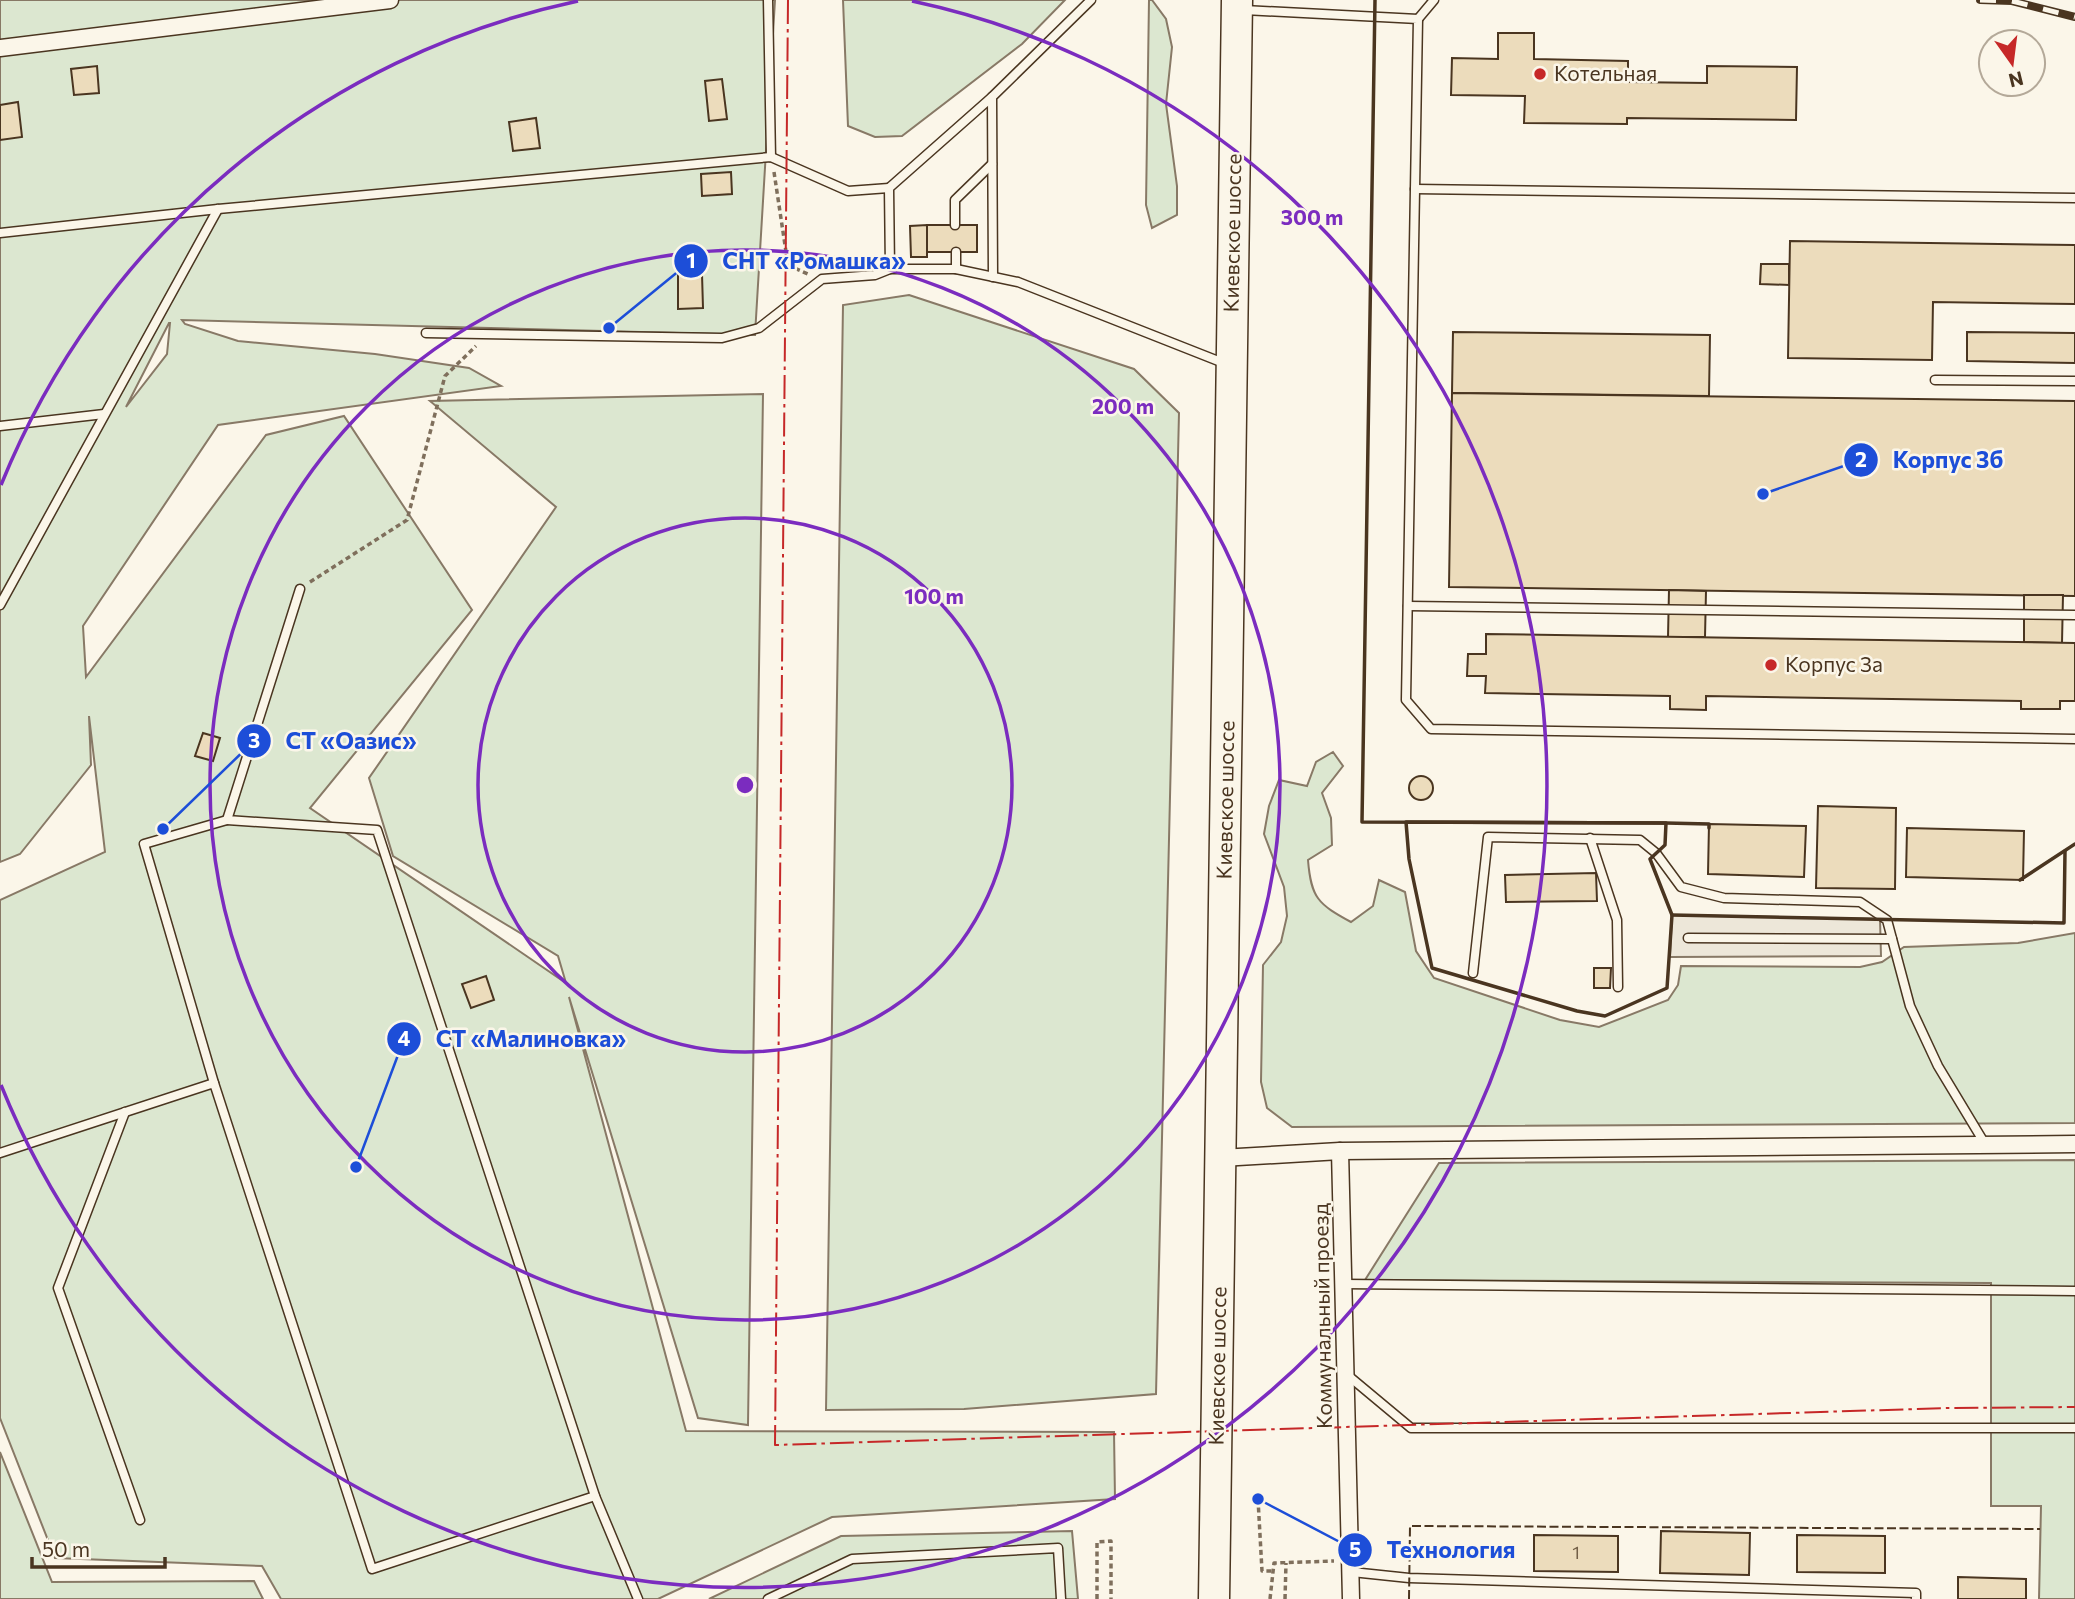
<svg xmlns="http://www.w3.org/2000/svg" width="2075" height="1599" font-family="Commissioner,sans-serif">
  <rect width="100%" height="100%" fill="#fbf6e9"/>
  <g fill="#dce7d0" stroke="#887966" stroke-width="2" fill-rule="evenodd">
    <path d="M0 0H775L755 335 182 320 185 324 238 341 375 354 469 368 501 386 218 425 83 626 86 677 266 435 344 416 472 610 310 808 566 983 558 956 393 856 369 778 556 507 430 401 763 394 748 1425 698 1418 569 997 686 1431 1114 1432 1115 1499 832 1517 658 1599H281L262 1566 55 1558 0 1418V900L105 852 89 716 91 765 20 854 0 862ZM170 323 167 354 126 407 169 323Z"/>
    <polygon points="843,0 1065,0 1022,44 902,136 875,137 848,126"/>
    <polygon points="1149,0 1152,0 1166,19 1172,47 1166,104 1177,186 1177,215 1152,228 1146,205"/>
    <polygon points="909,295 1134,369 1179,413 1156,1394 964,1409 826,1410 843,305"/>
    <path d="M1333 752 1343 766 1322 793 1331 818 1332 845 1308 860C1311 898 1318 904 1351 922L1373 906 1379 880 1405 892 1416 951 1434 978 1560 1020 1599 1027 1668 1000 1678 985 1681 966 1860 967 1882 962 1904 947 2018 943 2075 933V1123L1292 1127 1267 1108 1261 1082 1263 965 1281 942 1287 916 1284 887 1264 834 1269 806 1279 780 1307 786 1316 762Z"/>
    <polygon points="2075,1160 2075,1599 2039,1599 2041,1506 1991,1506 1991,1283 1365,1280 1439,1163"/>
    <polygon points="0,1452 52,1582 254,1581 263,1599 0,1599"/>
    <polygon points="1072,1531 1078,1599 709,1599 841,1536"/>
  </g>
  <polygon fill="#ede7d9" stroke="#887966" stroke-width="2" points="1672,915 1880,919 1881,956 1670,957"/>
  <g fill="#ecdcbc" stroke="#4a3520" stroke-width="2">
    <polygon points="1498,33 1534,33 1534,59 1628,61 1628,82 1707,83 1707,66 1797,67 1796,120 1627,118 1627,124 1524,123 1525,96 1451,95 1452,58 1498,59"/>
    <polygon points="97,66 99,93 74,95 71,69"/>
    <polygon points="722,79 727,119 709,121 705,81"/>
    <polygon points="18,102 22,137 0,140 0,105"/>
    <polygon points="536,118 540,148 513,151 509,122"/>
    <polygon points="731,172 732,194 702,196 701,174"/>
    <polygon points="927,225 927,257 911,257 910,226"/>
    <rect x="927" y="225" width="50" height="27"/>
    <polygon points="1790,241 2075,245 2075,304 1933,302 1932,360 1788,358"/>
    <polygon points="1761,264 1789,264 1789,285 1760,284"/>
    <polygon points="702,274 703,308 678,309 678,275"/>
    <polygon points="1453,332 1710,335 1709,396 1452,393"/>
    <polygon points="1967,332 2075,333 2075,363 1967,361"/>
    <polygon points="1452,393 2075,401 2075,596 1449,587"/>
    <polygon points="1669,590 1706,591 1705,637 1668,637"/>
    <polygon points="2024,595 2063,595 2062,643 2024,642"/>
    <polygon points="1486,634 2075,643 2075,701 2060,701 2060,709 2021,709 2021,701 1706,696 1706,710 1670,709 1670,696 1485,693 1486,676 1467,676 1468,654 1486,654"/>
    <polygon points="203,733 220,738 213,761 195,756"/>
    <circle cx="1421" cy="788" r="12"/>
    <polygon points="1818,806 1896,808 1895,889 1816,888"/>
    <polygon points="1709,824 1806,826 1804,877 1708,874"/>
    <polygon points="1907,828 2024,831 2023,880 1906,877"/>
    <polygon points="1596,873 1597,901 1506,902 1505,875"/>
    <polygon points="1594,968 1611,968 1610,988 1594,988"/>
    <polygon points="486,976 494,1000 471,1008 462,984"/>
    <polygon points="1661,1531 1750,1533 1749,1575 1660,1573"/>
    <polygon points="1534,1535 1618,1536 1618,1572 1534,1571"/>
    <polygon points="1797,1535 1885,1536 1885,1573 1797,1572"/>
    <polygon points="1958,1577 2026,1579 2026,1599 1958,1599"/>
  </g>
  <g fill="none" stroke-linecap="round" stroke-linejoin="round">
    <g stroke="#4a3520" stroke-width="11">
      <g id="lane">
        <polyline points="768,0 771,157"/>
        <polyline points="1244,10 1418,19 1406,700 1431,729 2075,739"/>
        <polyline points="1418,19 1434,0"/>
        <polyline points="992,97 889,188 890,269 956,269 1018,282 1226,364"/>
        <polyline points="1415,189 2075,198"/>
        <polyline points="955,225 955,200 992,164"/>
        <polyline points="0,233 218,209 771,157 848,191 889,188"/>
        <polyline points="956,252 956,269"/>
        <polyline points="993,277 992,97 1091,0"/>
        <polyline points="426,333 722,338 759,328 822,279 875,275 890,269"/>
        <polyline points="1935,380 2075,381"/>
        <polyline points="0,426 104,414"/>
        <polyline points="300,589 227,820 377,830 595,1496 638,1599"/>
        <polyline points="0,605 218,209"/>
        <polyline points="1408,606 2075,615"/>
        <polyline points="1590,838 1617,920 1618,987"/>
        <polyline points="1688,938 1892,939"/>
        <polyline points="1473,973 1488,837 1640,840 1656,853 1681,887 1724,898 1860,902 1887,920 1910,1006 1938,1066 1985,1144"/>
        <polyline points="214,1083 144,844 227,820"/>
        <polyline points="125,1112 58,1288 140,1520"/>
        <polyline points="0,1153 214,1083 372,1569 595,1496"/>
        <polyline points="1343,1284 2075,1291"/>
        <polyline points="1345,1373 1411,1428 2075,1428"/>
        <polyline points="1352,1572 1409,1578 1916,1593 1916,1599"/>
        <polyline points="768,1599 852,1559 1058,1548 1061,1599"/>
      </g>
    </g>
    <g stroke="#4a3520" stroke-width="19">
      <g id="street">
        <polyline points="0,48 390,0"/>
        <polyline points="1340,1151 1351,1599"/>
        <polyline points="1221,1158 1340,1151 2075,1144"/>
      </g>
    </g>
    <g stroke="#4a3520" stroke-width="33">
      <polyline id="highway" points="1214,1599 1237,0"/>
    </g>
    <g stroke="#7f6f5c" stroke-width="3.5" stroke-dasharray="5 3.5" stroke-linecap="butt">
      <polyline points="774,172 788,265 810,275"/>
      <polyline points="310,582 407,520 445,376 476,346"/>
      <polyline points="1258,1499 1262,1571 1274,1571"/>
      <polyline points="1097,1599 1097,1542 1111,1541 1111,1599"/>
      <polyline points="1270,1599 1274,1563 1334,1561"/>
      <polyline points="1285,1599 1286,1563"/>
    </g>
    <use href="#lane" stroke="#fbf6e9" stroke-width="8"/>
    <use href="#street" stroke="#fbf6e9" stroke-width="16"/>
    <use href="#highway" stroke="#fbf6e9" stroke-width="30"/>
    <g stroke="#4a3520" stroke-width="8">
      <polyline id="rail" points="1980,0 2012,1 2075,17"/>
    </g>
    <use href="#rail" stroke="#fbf6e9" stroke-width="5" stroke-dasharray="16" stroke-linecap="butt"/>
    <polyline stroke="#4a3520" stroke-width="2" stroke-dasharray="9 3.5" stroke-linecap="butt" points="1409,1599 1410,1526 2040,1529"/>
    <g stroke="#4a3520" stroke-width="3.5">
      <polyline points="1375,0 1362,822 1666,823 1709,824 1709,828"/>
      <polygon points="1406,822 1666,823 1665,845 1650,859 1672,915 1667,988 1605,1016 1577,1011 1432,968 1409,859"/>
      <polyline points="2020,880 2075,844"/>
      <polyline points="1672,915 2064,923 2065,851"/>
    </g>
    <polyline stroke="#c62828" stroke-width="2" stroke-dasharray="24 5 3.5 5" stroke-linecap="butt" points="788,0 775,1445 1948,1408 2075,1407"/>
  </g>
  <g fill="none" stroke="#7b2cbf" stroke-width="3.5">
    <circle cx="745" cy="785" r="267"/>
    <circle cx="745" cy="785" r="535"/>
    <path d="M1 485A802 802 0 0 1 578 1M912 1A802 802 0 1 1 1 1085"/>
  </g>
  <g fill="#c62828" stroke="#fbf6e9" stroke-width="2.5">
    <circle cx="1540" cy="74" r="7"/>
    <circle cx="1771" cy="665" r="7"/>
  </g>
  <g text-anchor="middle" stroke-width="5" stroke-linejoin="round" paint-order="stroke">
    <g font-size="18" fill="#725f47">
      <text x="1576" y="1559">1</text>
    </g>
    <g font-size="21" fill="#4a3520" stroke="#fbf6e9" text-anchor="start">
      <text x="1554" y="81">Котельная</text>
      <text x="1785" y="672">Корпус 3a</text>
    </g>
    <g font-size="21" fill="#4a3520" stroke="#fbf6e9">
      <text transform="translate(1233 233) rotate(-89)" y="7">Киевское шоссе</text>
      <text transform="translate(1226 800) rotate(-89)" y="7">Киевское шоссе</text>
      <text transform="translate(1323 1316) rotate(-91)" y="7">Коммунальный проезд</text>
      <text transform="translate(1218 1366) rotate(-89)" y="7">Киевское шоссе</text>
    </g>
  </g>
  <circle cx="745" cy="785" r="10" fill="#7b2cbf" stroke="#fbf6e9" stroke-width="3.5"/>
  <g font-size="21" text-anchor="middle" font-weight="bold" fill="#7b2cbf" stroke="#fbf6e9" stroke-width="5" stroke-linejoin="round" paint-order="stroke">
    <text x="1312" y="225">300 m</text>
    <text x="1123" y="414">200 m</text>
    <text x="934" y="604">100 m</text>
  </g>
  <path fill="none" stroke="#1d4ed8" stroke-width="2.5" d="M609 328L691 261M1763 494L1861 460M163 829L254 741M356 1167L404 1039M1258 1499L1355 1550"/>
  <g fill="#1d4ed8" stroke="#fbf6e9" stroke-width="2.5">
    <circle cx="609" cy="328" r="7"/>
    <circle cx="1763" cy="494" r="7"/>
    <circle cx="163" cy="829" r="7"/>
    <circle cx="356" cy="1167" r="7"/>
    <circle cx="1258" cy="1499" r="7"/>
    <circle cx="691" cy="261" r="18"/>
    <circle cx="1861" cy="460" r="18"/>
    <circle cx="254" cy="741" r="18"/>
    <circle cx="404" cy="1039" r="18"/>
    <circle cx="1355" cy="1550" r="18"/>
  </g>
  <g font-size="21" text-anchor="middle" font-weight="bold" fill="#fff">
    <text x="691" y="268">1</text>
    <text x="1861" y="467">2</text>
    <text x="254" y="748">3</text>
    <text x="404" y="1046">4</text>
    <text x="1355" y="1557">5</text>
  </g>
  <g font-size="23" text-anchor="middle" font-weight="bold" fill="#1d4ed8" stroke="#fbf6e9" stroke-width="5" stroke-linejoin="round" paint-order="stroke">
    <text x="814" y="269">СНТ «Ромашка»</text>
    <text x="1948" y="468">Корпус 3б</text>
    <text x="351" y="749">СТ «Оазис»</text>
    <text x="531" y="1047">СТ «Малиновка»</text>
    <text x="1451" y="1558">Технология</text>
  </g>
  <g transform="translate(2012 63) rotate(166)"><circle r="33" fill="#fbf6e9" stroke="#b4a999" stroke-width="2"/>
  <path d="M0-5L12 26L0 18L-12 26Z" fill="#c62828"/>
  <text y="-10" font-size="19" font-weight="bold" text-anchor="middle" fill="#4a3520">N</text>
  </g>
  <path d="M32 1557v10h133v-10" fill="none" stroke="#4a3520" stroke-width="3.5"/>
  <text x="42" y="1557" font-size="21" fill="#4a3520" stroke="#fbf6e9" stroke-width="5" paint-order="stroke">50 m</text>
</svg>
